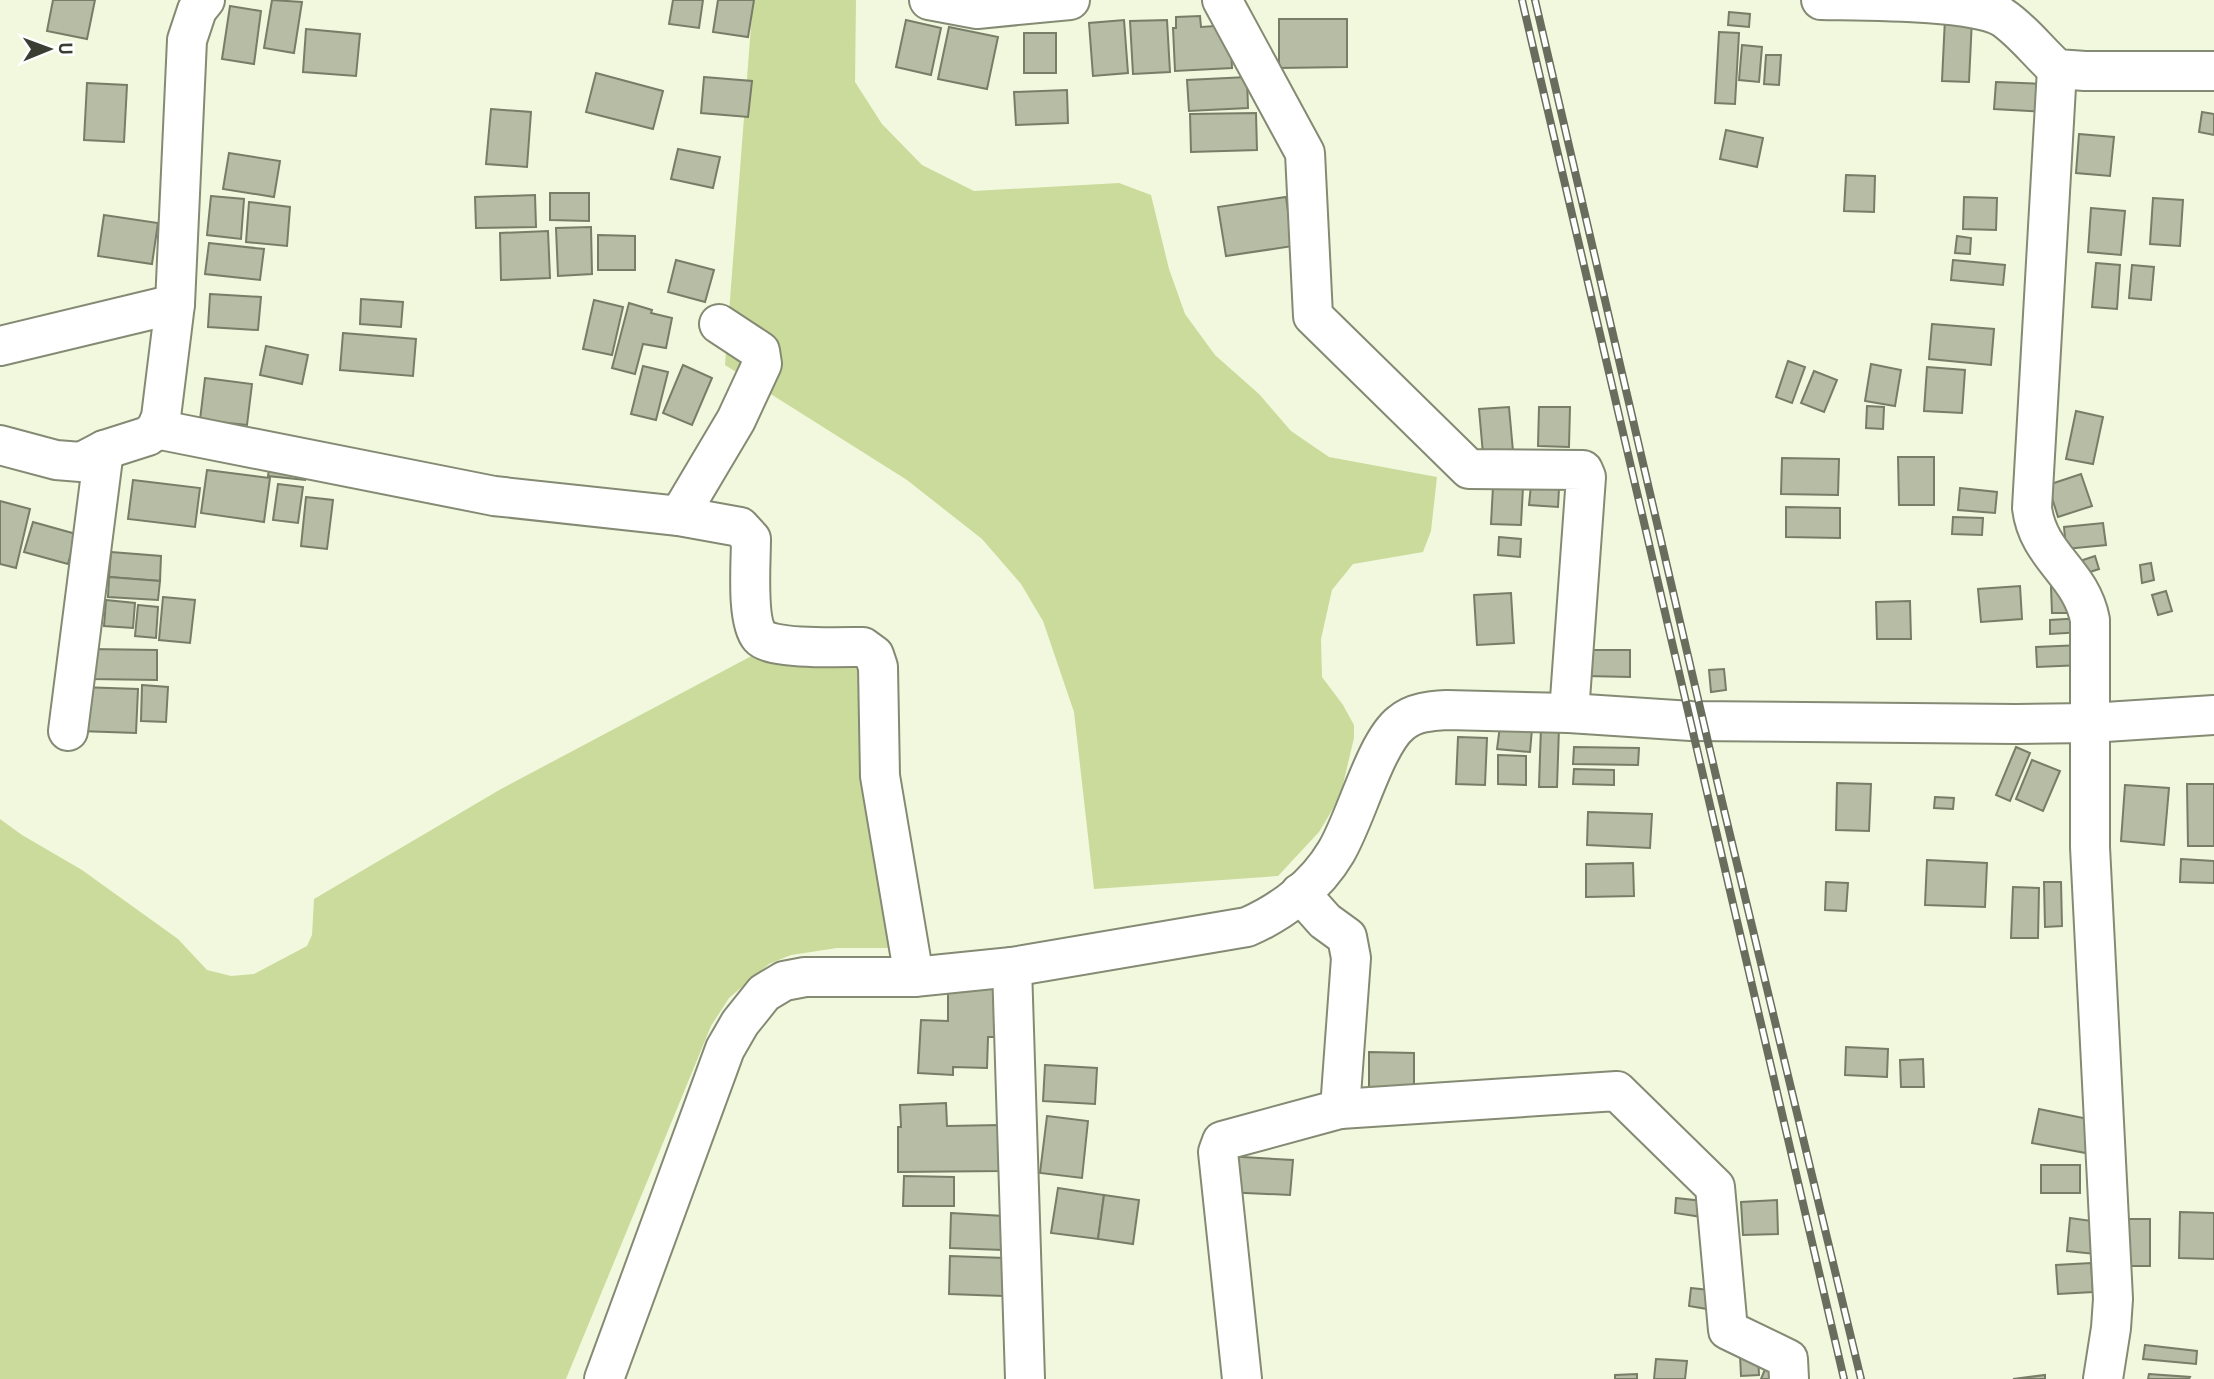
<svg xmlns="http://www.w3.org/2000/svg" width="2214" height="1379" font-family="'PT Sans',sans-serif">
  <rect width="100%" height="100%" fill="#f1f8de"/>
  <g fill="#cbdb9b">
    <polygon points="753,0 856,0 855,82 882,124 922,165 974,191 1119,183 1151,195 1169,269 1185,314 1215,355 1259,394 1291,431 1329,457 1437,477 1431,531 1423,552 1353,564 1332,590 1321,639 1322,677 1343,705 1354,725 1354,738 1340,797 1319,832 1278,876 1094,889 1074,712 1043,621 1021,584 982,539 907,480 725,365"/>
    <polygon points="861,649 892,948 837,948 791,955 769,964 729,998 711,1026 566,1379 0,1379 0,819 22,835 82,870 178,939 207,970 231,976 254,974 307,946 312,935 314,899 501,789 759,652"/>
  </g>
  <g fill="#b6bda4" stroke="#777d66" stroke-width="2">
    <polygon points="53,0 95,0 87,39 47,31"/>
    <polygon points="272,0 302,2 294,53 264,48"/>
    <polygon points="673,0 703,0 699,28 669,24"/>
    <polygon points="718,0 754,0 748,37 713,32"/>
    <polygon points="230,6 261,11 254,64 222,59"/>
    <polygon points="1729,12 1750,14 1749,27 1728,25"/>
    <polygon points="1200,16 1201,27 1230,25 1232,68 1175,71 1173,28 1176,28 1176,17"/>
    <polygon points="1945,18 1972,19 1969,82 1942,81"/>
    <polygon points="1279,19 1347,19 1347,67 1279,68"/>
    <polygon points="906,20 941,28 931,75 896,67"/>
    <polygon points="1124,20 1128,73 1093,76 1089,23"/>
    <polygon points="1167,20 1170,72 1133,74 1130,21"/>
    <polygon points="949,27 998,37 987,89 938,79"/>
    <polygon points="306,29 360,34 356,76 303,72"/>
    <polygon points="1719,32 1739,33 1735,104 1715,103"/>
    <rect x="1024" y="33" width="32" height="40"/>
    <polygon points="1742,45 1762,47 1759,82 1739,80"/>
    <polygon points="1766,55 1781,55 1779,85 1764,84"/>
    <polygon points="596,73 663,91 653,129 586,112"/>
    <polygon points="704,77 752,81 748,117 701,113"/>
    <polygon points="1247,77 1248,108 1189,111 1187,80"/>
    <polygon points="1996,82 2047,84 2045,112 1994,109"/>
    <polygon points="87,83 127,85 124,142 84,140"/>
    <polygon points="1067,90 1068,123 1016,125 1014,92"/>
    <polygon points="491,109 531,112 527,167 486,164"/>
    <polygon points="2202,112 2214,114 2214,135 2199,132"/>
    <polygon points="1256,113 1257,150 1191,152 1190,114"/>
    <polygon points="1726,130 1763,138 1757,167 1720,159"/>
    <polygon points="2079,134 2114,137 2110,176 2076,173"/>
    <polygon points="678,149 720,157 713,188 671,179"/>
    <polygon points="229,153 280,161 274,197 223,189"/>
    <polygon points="1846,175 1875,176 1874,212 1844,211"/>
    <polygon points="550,193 589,193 589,221 550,220"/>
    <polygon points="535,195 536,227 476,228 475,197"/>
    <polygon points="211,196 244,199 241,239 207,235"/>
    <polygon points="1286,197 1293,246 1226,256 1218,207"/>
    <polygon points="1964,197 1997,198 1996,230 1963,229"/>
    <polygon points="2153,198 2183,200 2180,246 2150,244"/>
    <polygon points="249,202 290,207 287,246 246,242"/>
    <polygon points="2091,208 2125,211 2121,255 2088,252"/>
    <polygon points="104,215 158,223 152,264 98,256"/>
    <polygon points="591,227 592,274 558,276 556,228"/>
    <polygon points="548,231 550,278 501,280 500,233"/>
    <polygon points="598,235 635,236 635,270 598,270"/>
    <polygon points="1957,236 1971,238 1970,254 1955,253"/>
    <polygon points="209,243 264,249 260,280 205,274"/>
    <polygon points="676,260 714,270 705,302 668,292"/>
    <polygon points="1953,260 2005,265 2003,285 1951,280"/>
    <polygon points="2096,263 2120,265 2117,309 2092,307"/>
    <polygon points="2132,265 2154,267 2151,300 2129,298"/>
    <polygon points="210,294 261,297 258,330 208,327"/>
    <polygon points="361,299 403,302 401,327 360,324"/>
    <polygon points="594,300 623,307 612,355 583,349"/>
    <polygon points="629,303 652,310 651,313 672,318 666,348 643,344 635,374 612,368"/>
    <polygon points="1932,324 1994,329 1991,365 1929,359"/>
    <polygon points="343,333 416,339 413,376 340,370"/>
    <polygon points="266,346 308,355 302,384 260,375"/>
    <polygon points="1788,361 1805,367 1792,403 1776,397"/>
    <polygon points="1871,364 1901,370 1895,406 1865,401"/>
    <polygon points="683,365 712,378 692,425 663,413"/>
    <polygon points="643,366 668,372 656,420 631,414"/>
    <polygon points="1927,367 1965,370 1962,413 1924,411"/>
    <polygon points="1814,371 1837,380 1824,412 1801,403"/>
    <polygon points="205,378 252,384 247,425 200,420"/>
    <polygon points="1867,406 1884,407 1883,429 1866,428"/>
    <polygon points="1509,407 1513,451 1483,454 1479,409"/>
    <polygon points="1539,407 1570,407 1569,447 1538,446"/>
    <polygon points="2076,411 2103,417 2093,464 2066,459"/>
    <polygon points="271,456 307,460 305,480 268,476"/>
    <polygon points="1898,457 1934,457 1934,505 1899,505"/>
    <polygon points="1782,458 1839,459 1838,495 1781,494"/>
    <polygon points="207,470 270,478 264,522 201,513"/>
    <polygon points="2081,474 2092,506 2058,517 2048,485"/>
    <polygon points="133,480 200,488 195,527 128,519"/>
    <polygon points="278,484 303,487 298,523 273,520"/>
    <polygon points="1531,485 1559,488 1558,507 1529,505"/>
    <polygon points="1493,486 1523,487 1521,525 1491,524"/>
    <polygon points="1960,488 1997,492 1995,513 1958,510"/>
    <polygon points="306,497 333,500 327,549 301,546"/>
    <polygon points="0,501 30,509 16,568 0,564"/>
    <polygon points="1786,507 1840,508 1840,538 1786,537"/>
    <polygon points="1953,517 1983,518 1982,535 1952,534"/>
    <polygon points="33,522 76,534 68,564 24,552"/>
    <polygon points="2103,523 2106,545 2066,549 2064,527"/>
    <polygon points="1499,537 1521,539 1520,557 1498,555"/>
    <polygon points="111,552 161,556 160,581 109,577"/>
    <polygon points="2095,556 2099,569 2084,574 2080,561"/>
    <polygon points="2151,563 2154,580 2142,583 2140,565"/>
    <polygon points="109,577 160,581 158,600 108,597"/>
    <polygon points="2020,586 2022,619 1981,622 1978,589"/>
    <polygon points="2073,586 2073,613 2052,613 2051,587"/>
    <polygon points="2166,591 2172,611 2158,615 2152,595"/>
    <polygon points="1511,593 1514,643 1477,645 1474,595"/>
    <polygon points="163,597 195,600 190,643 159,640"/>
    <polygon points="106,600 135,603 133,628 104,626"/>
    <polygon points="1910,601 1911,639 1877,639 1876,602"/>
    <polygon points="138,605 158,607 156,638 135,636"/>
    <polygon points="2082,618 2083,632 2050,634 2050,620"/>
    <polygon points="2081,645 2082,665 2037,667 2036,647"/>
    <polygon points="91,649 157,650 157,680 91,679"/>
    <polygon points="1586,650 1630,650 1630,677 1586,676"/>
    <polygon points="1724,669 1726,690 1711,692 1709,670"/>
    <polygon points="142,685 168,687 166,722 141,721"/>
    <polygon points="80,687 138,689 136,733 79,731"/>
    <polygon points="1500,726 1532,729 1530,752 1497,749"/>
    <polygon points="1541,726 1559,727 1557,787 1539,787"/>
    <polygon points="1458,737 1487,738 1485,785 1456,784"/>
    <polygon points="1574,747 1639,748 1638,765 1573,764"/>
    <polygon points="2016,747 2030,753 2010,801 1996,795"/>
    <polygon points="1498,755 1526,756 1526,785 1498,784"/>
    <polygon points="2032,760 2060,771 2043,811 2016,799"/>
    <polygon points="1574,769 1614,770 1614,785 1573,784"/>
    <polygon points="1837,783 1871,784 1869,831 1836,830"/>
    <polygon points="2187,784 2214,784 2214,846 2188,846"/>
    <polygon points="2125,785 2169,788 2164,845 2121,841"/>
    <polygon points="1935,797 1954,798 1953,809 1934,808"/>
    <polygon points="1588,812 1652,814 1650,848 1587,845"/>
    <polygon points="2181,859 2214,861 2214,883 2180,882"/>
    <polygon points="1927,860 1987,863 1985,907 1925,905"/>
    <polygon points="1633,863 1634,896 1586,897 1586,864"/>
    <polygon points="1826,882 1848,883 1846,911 1825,910"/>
    <polygon points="2044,882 2061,882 2062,926 2045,927"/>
    <polygon points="2013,887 2039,888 2038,938 2011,938"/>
    <polygon points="948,988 999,988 999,1037 988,1037 987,1068 953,1067 953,1075 918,1073 921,1020 948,1021"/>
    <polygon points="1846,1047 1888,1049 1887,1077 1845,1075"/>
    <polygon points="1369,1052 1414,1053 1414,1100 1369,1099"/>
    <polygon points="1923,1059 1924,1087 1901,1087 1900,1060"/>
    <polygon points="1045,1065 1097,1068 1095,1104 1043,1101"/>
    <polygon points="946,1103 947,1126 1000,1125 1001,1171 898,1172 898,1127 901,1127 900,1105"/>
    <polygon points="2039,1109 2098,1121 2091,1154 2032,1143"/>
    <polygon points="1047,1116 1088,1121 1082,1178 1040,1173"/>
    <polygon points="1226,1156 1293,1160 1290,1195 1224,1192"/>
    <rect x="2041" y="1165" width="39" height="28"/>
    <polygon points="904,1176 954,1177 954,1206 903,1206"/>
    <polygon points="1058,1188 1104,1195 1098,1239 1051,1233"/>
    <polygon points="1104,1195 1139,1200 1133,1244 1098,1239"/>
    <polygon points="1676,1198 1703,1201 1702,1217 1675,1213"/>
    <polygon points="1777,1200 1778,1234 1743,1235 1741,1202"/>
    <polygon points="2180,1212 2214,1213 2214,1259 2179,1258"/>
    <polygon points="951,1213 1004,1216 1003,1250 950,1248"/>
    <polygon points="2070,1218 2099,1222 2095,1254 2067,1251"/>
    <rect x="2123" y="1219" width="27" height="47"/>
    <polygon points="950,1256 1005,1258 1004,1296 949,1294"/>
    <polygon points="2091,1263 2093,1292 2058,1294 2056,1265"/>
    <polygon points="1691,1288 1709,1290 1707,1309 1689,1306"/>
    <polygon points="2145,1345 2197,1351 2196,1364 2143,1359"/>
    <polygon points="1740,1355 1758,1355 1759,1375 1741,1376"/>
    <polygon points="1771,1355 1777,1379 1761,1379"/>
    <polygon points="1656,1359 1687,1361 1685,1379 1654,1379"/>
    <polygon points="1637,1374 1637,1379 1615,1379 1615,1375"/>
    <polygon points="2149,1374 2190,1377 2189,1379 2148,1379"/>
    <polygon points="2045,1375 2045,1379 2013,1379"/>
  </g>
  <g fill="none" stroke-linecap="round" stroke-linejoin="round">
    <g stroke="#848a73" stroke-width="42">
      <g id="minor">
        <polyline points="929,0 977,9 1070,0"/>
        <polyline points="1222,0 1305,153 1313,316 1469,469 1583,470 1586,477 1569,713"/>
        <path d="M1821 0C1864 1 1969 0 2002 17 2023 31 2038 52 2057 69L2085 71H2214"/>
        <path d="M2057 69 2032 508C2038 557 2081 572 2090 620V847L2113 1299 2111 1328 2103 1379"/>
        <polyline points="0,346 175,304"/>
        <path d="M156 429 494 496 679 516 740 527 751 539C751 562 746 621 760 637 771 650 844 647 863 647L874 655 878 667 880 776 914 977"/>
        <polyline points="0,445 56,460 81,462 104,450 148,436 156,429 161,417 175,304 187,40 197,10 205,0"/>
        <polyline points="679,516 736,420 762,364 760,351 719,324"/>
        <polyline points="68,731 104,450"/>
        <polyline points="1012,967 1025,1379"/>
        <polyline points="1340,1109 1617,1091 1715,1187 1728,1330 1788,1359 1789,1379"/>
        <path d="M604 1379 725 1049 740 1023 764 993 784 981 805 977H914L1012 967 1247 927C1282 912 1316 886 1336 852 1356 819 1375 743 1401 723 1414 712 1431 711 1447 710L1569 713 1691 721 2016 724 2090 723 2214 715"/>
        <polyline points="1242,1379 1218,1152 1222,1141 1340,1109 1351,958 1347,937 1325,921 1300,893"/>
      </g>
    </g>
    <use href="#minor" stroke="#fff" stroke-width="38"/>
    <g stroke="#696d5e" stroke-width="8">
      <g id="rail">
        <polyline points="1522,0 1844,1379"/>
        <polyline points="1535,0 1719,789 1861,1379"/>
      </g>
    </g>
    <use href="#rail" stroke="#fff" stroke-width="5" stroke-dasharray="16" stroke-linecap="butt"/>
  </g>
  <g transform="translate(49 49) rotate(89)" stroke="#ffffff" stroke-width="5" paint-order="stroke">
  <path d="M0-5L12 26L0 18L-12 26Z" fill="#3a3d32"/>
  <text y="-10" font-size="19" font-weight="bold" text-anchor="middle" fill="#3a3d32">U</text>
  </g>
</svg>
